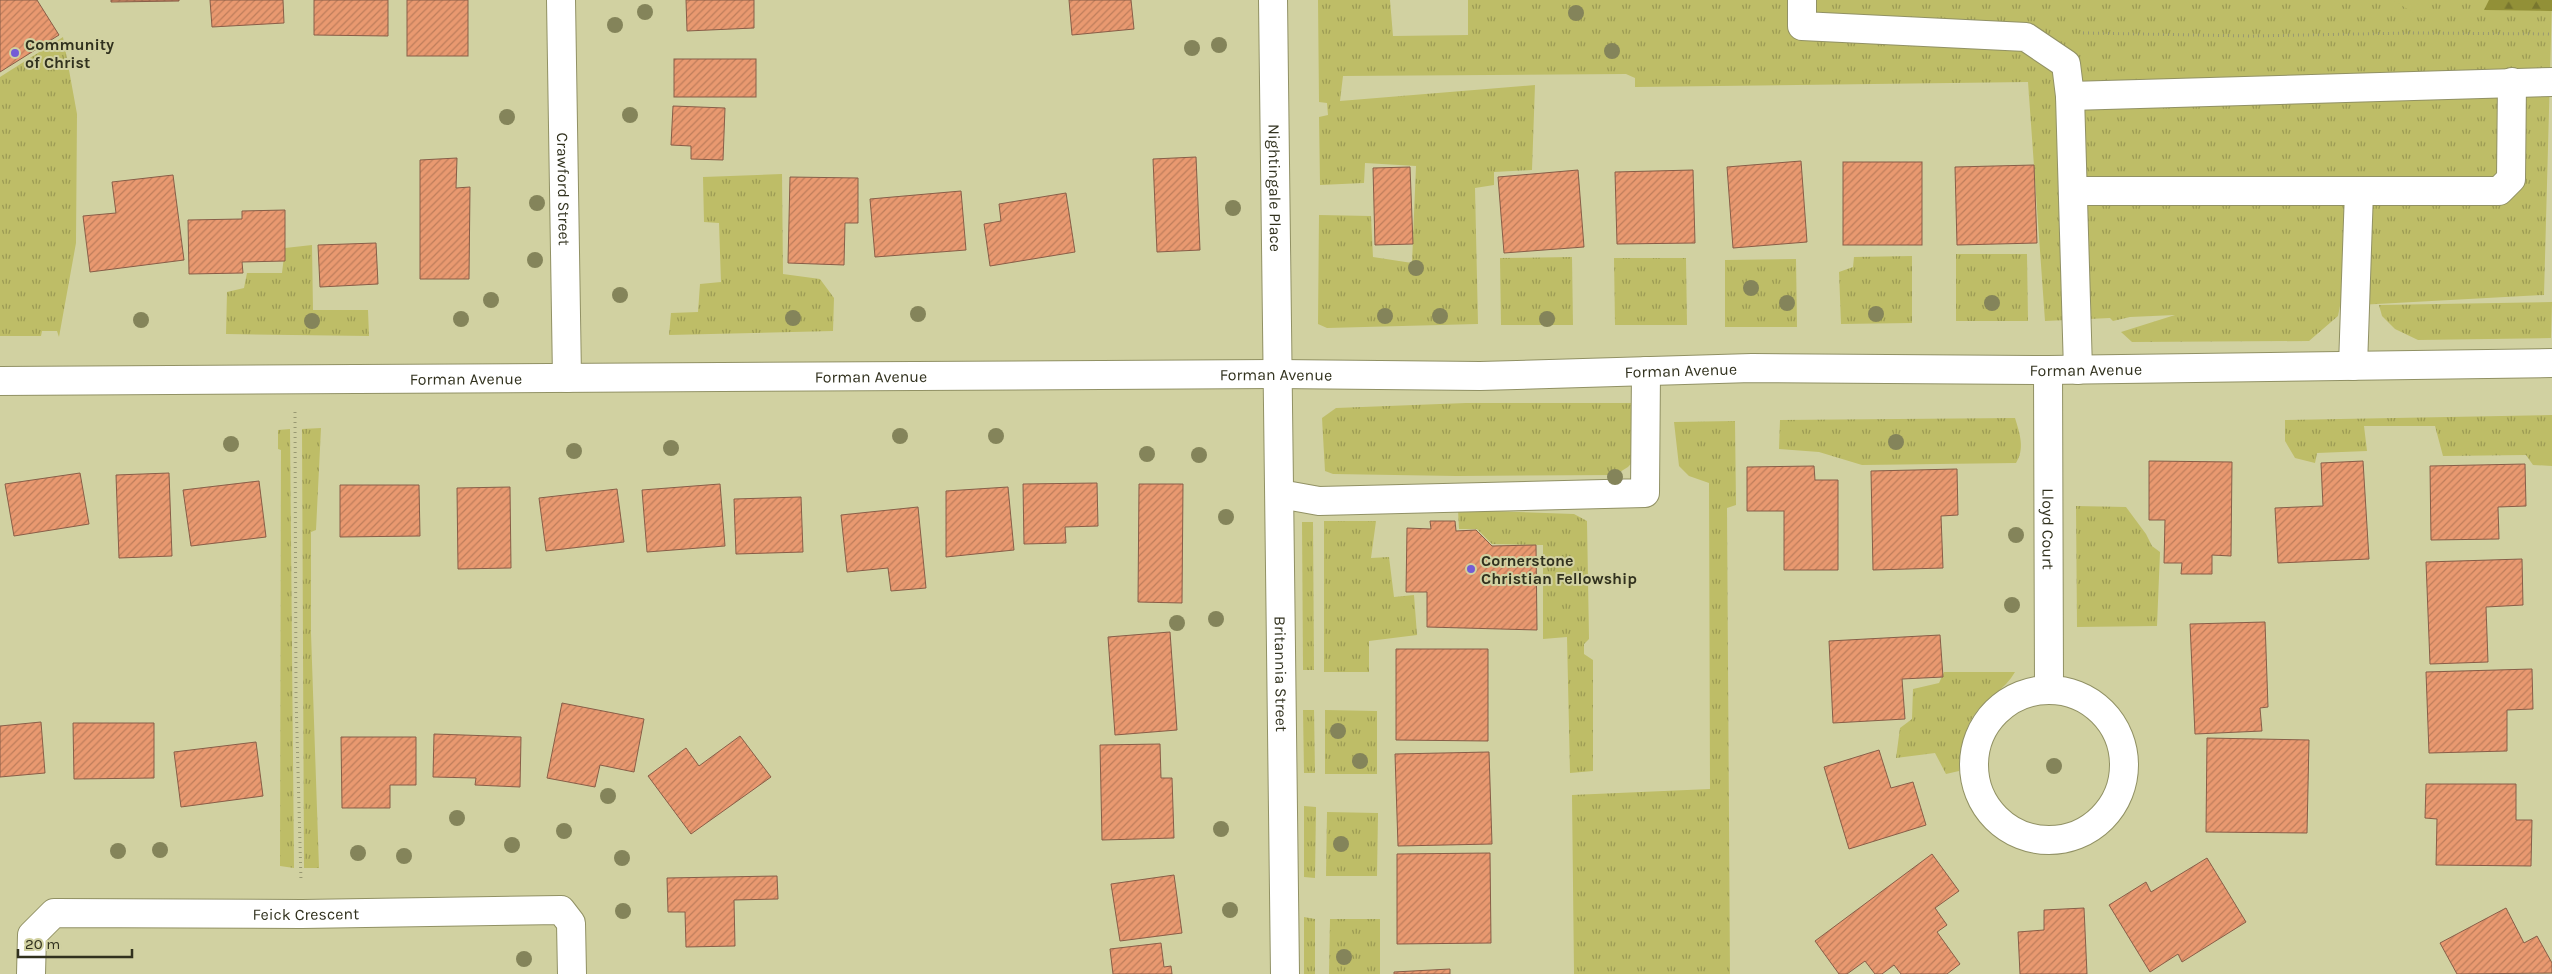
<svg xmlns="http://www.w3.org/2000/svg" width="2552" height="974" font-family="Karla,sans-serif">
  <defs>
    <pattern id="grass-tufts" width="24" height="20" patternUnits="userSpaceOnUse" patternTransform="scale(1.25)"><rect width="24" height="20" fill="#bebd67"/><path d="M3 7l-1-3M5 7V3M7 7l1-3M15 17l-1-3M17 17v-4M19 17l1-3" fill="none" stroke="#9b9a54"/></pattern>
    <pattern id="forest-firs" width="22" height="20" patternUnits="userSpaceOnUse" patternTransform="scale(1.25)"><rect width="22" height="20" fill="#929037"/><path d="M5 1l3.5 6h-7zM16 11l3.5 6h-7z" fill="#78762e"/></pattern>
    <pattern id="building-hatch" width="6" height="6" patternUnits="userSpaceOnUse" patternTransform="scale(1.25)"><rect width="6" height="6" fill="#e99970"/><path d="M-1 1l2-2M0 6l6-6M5 7l2-2" fill="none" stroke="#bd7d5b"/></pattern>
  </defs>
  <rect width="100%" height="100%" fill="#d1d1a1"/>
  <g fill="url(#grass-tufts)">
    <polygon points="1318,0 1390,0 1393,36 1468,35 1468,0 2552,0 2544,295 2340,306 2338,316 2309,341 2132,342 2121,332 2175,315 2130,317 2113,321 2110,318 2045,321 2028,82 1635,87 1635,78 1626,74 1343,76 1340,101 1535,85 1532,170 1494,172 1494,185 1475,188 1478,324 1327,328 1318,324 1319,215 1371,216 1373,257 1412,263 1416,166 1365,163 1364,183 1320,185 1319,117 1328,115 1327,103 1319,102"/>
    <polygon points="63,37 77,114 76,243 59,337 57,331 42,331 41,336 0,336 0,77"/>
    <polygon points="782,174 783,274 820,279 834,298 833,331 669,335 671,313 698,312 700,284 721,282 719,223 704,222 703,177"/>
    <polygon points="312,245 313,310 368,310 369,336 226,334 227,292 244,288 247,273 282,273 285,248"/>
    <polygon points="1956,254 2027,254 2028,321 1956,321"/>
    <polygon points="1912,256 1912,323 1841,324 1839,272 1853,267 1854,257"/>
    <polygon points="1572,257 1573,325 1501,325 1500,258"/>
    <polygon points="1614,258 1686,258 1687,325 1615,325"/>
    <polygon points="1796,259 1797,327 1725,327 1725,260"/>
    <polygon points="2552,302 2551,338 2418,340 2395,329 2382,316 2379,305"/>
    <polygon points="1466,403 1631,403 1636,406 1638,456 1628,467 1615,475 1456,476 1333,474 1325,471 1322,418 1336,408"/>
    <polygon points="2552,415 2552,466 2533,465 2526,455 2443,456 2435,426 2364,426 2367,451 2317,453 2315,463 2295,458 2285,441 2285,420"/>
    <path d="M2015 418C2020 434 2025 449 2016 463L1862 465 1819 452 1779 449 1780 420Z"/>
    <polygon points="1735,421 1736,505 1727,508 1730,974 1574,974 1572,795 1710,789 1709,483 1689,476 1679,466 1674,422"/>
    <polygon points="321,428 316,530 311,532 311,633 319,868 304,868 302,429"/>
    <polygon points="290,429 294,868 280,866 281,450 278,449 278,430"/>
    <polygon points="2076,506 2126,507 2146,534 2152,546 2160,552 2157,626 2077,627"/>
    <polygon points="1458,510 1574,514 1587,521 1589,639 1584,644 1584,654 1593,660 1593,771 1570,773 1567,637 1543,639 1543,545 1492,544 1477,529 1459,529"/>
    <polygon points="1324,521 1376,521 1371,558 1389,557 1394,597 1414,595 1417,635 1369,641 1369,672 1324,672"/>
    <polygon points="1302,522 1313,522 1314,670 1303,670"/>
    <path d="M1944 672H2015C2005 690 1986 698 1974 715 1963 731 1961 752 1959 771L1946 774 1935 753 1896 758 1900 728 1912 719 1913 689 1939 683Z"/>
    <polygon points="1303,710 1314,710 1315,773 1304,773"/>
    <polygon points="1325,710 1377,711 1377,774 1325,774"/>
    <polygon points="1304,806 1316,807 1315,878 1304,877"/>
    <polygon points="1327,812 1378,813 1377,876 1326,876"/>
    <polygon points="1304,917 1315,919 1315,974 1304,974"/>
    <polygon points="1330,919 1380,919 1380,974 1329,974"/>
  </g>
  <polygon fill="url(#forest-firs)" points="2489,0 2552,0 2552,11 2484,10"/>
  <polygon fill="#bebd67" points="2393,0 2434,0 2423,19"/>
  <g fill="url(#building-hatch)" stroke="#885e48">
    <polygon points="0,0 37,0 59,35 0,72"/>
    <polygon points="111,0 179,0 179,1 111,2"/>
    <polygon points="210,0 283,0 284,23 212,27"/>
    <polygon points="314,0 388,0 388,36 314,35"/>
    <rect x="407" y="0" width="61" height="56"/>
    <polygon points="686,0 754,0 754,28 687,31"/>
    <polygon points="1069,0 1131,0 1134,29 1072,35"/>
    <rect x="674" y="59" width="82" height="38"/>
    <polygon points="673,106 725,108 723,160 691,159 691,146 671,145"/>
    <polygon points="1196,157 1200,250 1157,252 1153,159"/>
    <polygon points="457,158 456,188 470,187 469,279 420,279 420,160"/>
    <polygon points="1801,161 1807,242 1733,248 1727,167"/>
    <rect x="1843" y="162" width="79" height="83"/>
    <polygon points="2034,165 2037,243 1957,245 1955,167"/>
    <polygon points="1410,167 1413,244 1375,245 1373,168"/>
    <polygon points="1578,170 1584,247 1504,253 1498,177"/>
    <polygon points="1693,170 1695,243 1617,244 1615,172"/>
    <polygon points="173,175 184,260 90,272 83,216 116,213 112,182"/>
    <polygon points="790,177 858,178 858,223 845,223 844,265 788,263"/>
    <polygon points="961,191 966,250 875,257 870,199"/>
    <polygon points="1066,193 1075,252 990,266 984,224 1001,221 999,204"/>
    <polygon points="285,210 285,261 242,262 243,273 189,274 188,220 242,219 242,211"/>
    <polygon points="376,243 378,284 320,287 318,245"/>
    <polygon points="2149,461 2232,462 2231,556 2212,555 2212,574 2181,574 2182,563 2164,563 2165,520 2149,520"/>
    <polygon points="2363,461 2369,559 2278,563 2275,508 2323,506 2321,463"/>
    <polygon points="2525,464 2526,506 2498,507 2499,539 2431,540 2430,466"/>
    <polygon points="1814,466 1815,480 1838,480 1838,570 1784,570 1784,511 1747,511 1747,467"/>
    <polygon points="1957,469 1958,515 1941,516 1943,568 1873,570 1871,471"/>
    <polygon points="80,473 89,524 14,536 5,484"/>
    <polygon points="169,473 172,556 119,558 116,475"/>
    <polygon points="259,481 266,537 191,546 183,490"/>
    <polygon points="1097,483 1098,526 1065,527 1066,543 1024,544 1023,484"/>
    <polygon points="720,484 725,546 647,552 642,490"/>
    <polygon points="1139,484 1183,484 1182,603 1138,602"/>
    <polygon points="340,485 419,485 420,536 340,537"/>
    <polygon points="510,487 511,568 458,569 457,488"/>
    <polygon points="1008,487 1014,550 946,557 946,491"/>
    <polygon points="617,489 624,542 546,551 539,498"/>
    <polygon points="801,497 803,552 736,554 734,499"/>
    <polygon points="918,507 926,588 891,591 888,568 847,572 841,515"/>
    <polygon points="1430,521 1455,521 1456,531 1476,530 1492,546 1536,545 1537,630 1427,627 1427,592 1406,592 1407,528 1431,529"/>
    <polygon points="2522,559 2523,605 2486,607 2488,662 2430,664 2426,562"/>
    <polygon points="2265,622 2268,707 2260,708 2262,731 2195,734 2190,624"/>
    <polygon points="1170,632 1177,730 1115,735 1108,637"/>
    <polygon points="1940,635 1943,677 1902,679 1905,719 1833,723 1829,641"/>
    <polygon points="1396,649 1488,649 1488,741 1396,740"/>
    <polygon points="2532,669 2533,709 2507,710 2507,751 2429,753 2426,672"/>
    <polygon points="562,703 644,719 634,772 600,765 595,787 547,778"/>
    <polygon points="41,722 45,773 0,777 0,726"/>
    <polygon points="73,723 154,723 154,778 74,779"/>
    <polygon points="434,734 521,737 520,787 475,785 476,778 433,777"/>
    <polygon points="740,736 771,777 691,834 648,776 686,748 699,766"/>
    <polygon points="341,737 416,737 416,785 390,785 390,808 342,808"/>
    <polygon points="2207,738 2309,740 2307,833 2206,832"/>
    <polygon points="256,742 263,796 181,807 174,752"/>
    <polygon points="1160,744 1161,778 1172,778 1174,838 1102,840 1100,745"/>
    <polygon points="1879,750 1891,788 1913,782 1926,825 1849,849 1824,767"/>
    <polygon points="1489,752 1492,844 1398,846 1395,754"/>
    <polygon points="2426,784 2516,784 2516,820 2532,820 2531,866 2436,865 2437,819 2425,818"/>
    <polygon points="1490,853 1491,943 1397,944 1397,854"/>
    <polygon points="1932,854 1959,891 1935,908 1947,925 1937,932 1960,964 1947,974 1901,974 1894,965 1882,974 1875,974 1865,961 1847,974 1839,974 1815,941"/>
    <polygon points="2207,858 2246,922 2182,962 2178,954 2150,972 2109,905 2146,882 2151,892"/>
    <polygon points="1174,875 1182,933 1120,941 1111,884"/>
    <polygon points="777,876 778,899 734,900 735,946 686,947 685,912 668,912 667,878"/>
    <polygon points="2084,908 2087,974 2020,974 2018,932 2044,930 2044,910"/>
    <polygon points="2506,908 2524,943 2537,936 2552,963 2552,973 2457,974 2440,943"/>
    <polygon points="1161,943 1164,967 1171,966 1172,974 1113,974 1110,949"/>
    <polygon points="1450,969 1450,974 1394,974 1394,972"/>
  </g>
  <g fill="none" stroke-linecap="round" stroke-linejoin="round">
    <g stroke="#919164" stroke-width="30">
      <g id="minor">
        <path id="s1" d="M561 0 567 378"/>
        <path id="s2" d="M1273 0 1285 974"/>
        <polyline points="1802,0 1802,26 2026,37 2066,64 2070,96 2078,370"/>
        <polyline points="2070,96 2552,82"/>
        <polyline points="2073,191 2499,191 2511,179 2512,82"/>
        <polyline points="2353,366 2359,191"/>
        <path id="s3" d="M2048 370 2049 687"/>
        <path id="s4" d="M0 381 1278 374 1480 376 1752 368 2048 370 2552 363"/>
        <polyline points="1280,494 1319,501 1645,493 1646,371"/>
        <circle cx="2049" cy="765" r="75"/>
        <path id="s5" d="M31 974 32 935 54 913 302 914 561 910 571 923 572 974"/>
      </g>
    </g>
    <g stroke="#989872" stroke-width="3" stroke-dasharray="1 4" stroke-linecap="butt">
      <polyline points="2083,33 2251,36 2411,33 2552,34"/>
      <polyline points="295,412 296,697 301,881"/>
    </g>
    <use href="#minor" stroke="#fff" stroke-width="28"/>
  </g>
  <g fill="#84845a">
    <circle cx="645" cy="12" r="8"/>
    <circle cx="1576" cy="13" r="8"/>
    <circle cx="615" cy="25" r="8"/>
    <circle cx="1219" cy="45" r="8"/>
    <circle cx="1192" cy="48" r="8"/>
    <circle cx="1612" cy="51" r="8"/>
    <circle cx="630" cy="115" r="8"/>
    <circle cx="507" cy="117" r="8"/>
    <circle cx="537" cy="203" r="8"/>
    <circle cx="1233" cy="208" r="8"/>
    <circle cx="535" cy="260" r="8"/>
    <circle cx="1416" cy="268" r="8"/>
    <circle cx="1751" cy="288" r="8"/>
    <circle cx="620" cy="295" r="8"/>
    <circle cx="491" cy="300" r="8"/>
    <circle cx="1787" cy="303" r="8"/>
    <circle cx="1992" cy="303" r="8"/>
    <circle cx="918" cy="314" r="8"/>
    <circle cx="1876" cy="314" r="8"/>
    <circle cx="1385" cy="316" r="8"/>
    <circle cx="1440" cy="316" r="8"/>
    <circle cx="793" cy="318" r="8"/>
    <circle cx="461" cy="319" r="8"/>
    <circle cx="1547" cy="319" r="8"/>
    <circle cx="141" cy="320" r="8"/>
    <circle cx="312" cy="321" r="8"/>
    <circle cx="900" cy="436" r="8"/>
    <circle cx="996" cy="436" r="8"/>
    <circle cx="1896" cy="442" r="8"/>
    <circle cx="231" cy="444" r="8"/>
    <circle cx="671" cy="448" r="8"/>
    <circle cx="574" cy="451" r="8"/>
    <circle cx="1147" cy="454" r="8"/>
    <circle cx="1199" cy="455" r="8"/>
    <circle cx="1615" cy="477" r="8"/>
    <circle cx="1226" cy="517" r="8"/>
    <circle cx="2016" cy="535" r="8"/>
    <circle cx="2012" cy="605" r="8"/>
    <circle cx="1216" cy="619" r="8"/>
    <circle cx="1177" cy="623" r="8"/>
    <circle cx="1338" cy="731" r="8"/>
    <circle cx="1360" cy="761" r="8"/>
    <circle cx="2054" cy="766" r="8"/>
    <circle cx="608" cy="796" r="8"/>
    <circle cx="457" cy="818" r="8"/>
    <circle cx="1221" cy="829" r="8"/>
    <circle cx="564" cy="831" r="8"/>
    <circle cx="1341" cy="844" r="8"/>
    <circle cx="512" cy="845" r="8"/>
    <circle cx="160" cy="850" r="8"/>
    <circle cx="118" cy="851" r="8"/>
    <circle cx="358" cy="853" r="8"/>
    <circle cx="404" cy="856" r="8"/>
    <circle cx="622" cy="858" r="8"/>
    <circle cx="1230" cy="910" r="8"/>
    <circle cx="623" cy="911" r="8"/>
    <circle cx="1344" cy="957" r="8"/>
    <circle cx="524" cy="959" r="8"/>
  </g>
  <g fill="#745cd6" stroke="#d1d1a1" stroke-width="2">
    <circle cx="15" cy="53" r="5"/>
    <circle cx="1471" cy="569" r="5"/>
  </g>
  <g text-anchor="middle" stroke-width="4" stroke-linejoin="round" paint-order="stroke">
    <g font-size="16" font-weight="bold" fill="#31311e" stroke="#d1d1a1" text-anchor="start">
      <text x="25" y="50">Community<tspan x="25" dy="18">of Christ</tspan></text>
      <text x="1481" y="566">Cornerstone<tspan x="1481" dy="18">Christian Fellowship</tspan></text>
    </g>
    <g font-size="16" fill="#31311e" stroke="#d1d1a1">
      <text dy="6" stroke="none"><textPath href="#s2" startOffset="188">Nightingale Place</textPath></text>
      <text dy="6" stroke="none"><textPath href="#s1" startOffset="189">Crawford Street</textPath></text>
      <text dy="6" stroke="none"><textPath href="#s4" startOffset="1681">Forman Avenue</textPath></text>
      <text dy="6" stroke="none"><textPath href="#s4" startOffset="2086">Forman Avenue</textPath></text>
      <text dy="6" stroke="none"><textPath href="#s4" startOffset="1276">Forman Avenue</textPath></text>
      <text dy="6" stroke="none"><textPath href="#s4" startOffset="871">Forman Avenue</textPath></text>
      <text dy="6" stroke="none"><textPath href="#s4" startOffset="466">Forman Avenue</textPath></text>
      <text dy="6" stroke="none"><textPath href="#s3" startOffset="159">Lloyd Court</textPath></text>
      <text dy="6" stroke="none"><textPath href="#s2" startOffset="674">Britannia Street</textPath></text>
      <text dy="6" stroke="none"><textPath href="#s5" startOffset="322">Feick Crescent</textPath></text>
    </g>
  </g>
  <path d="M18 949v8h114v-8" fill="none" stroke="#31311e" stroke-width="2.5"/>
  <text x="25" y="949" font-size="15" fill="#31311e" stroke="#d1d1a1" stroke-width="4" paint-order="stroke">20 m</text>
</svg>
